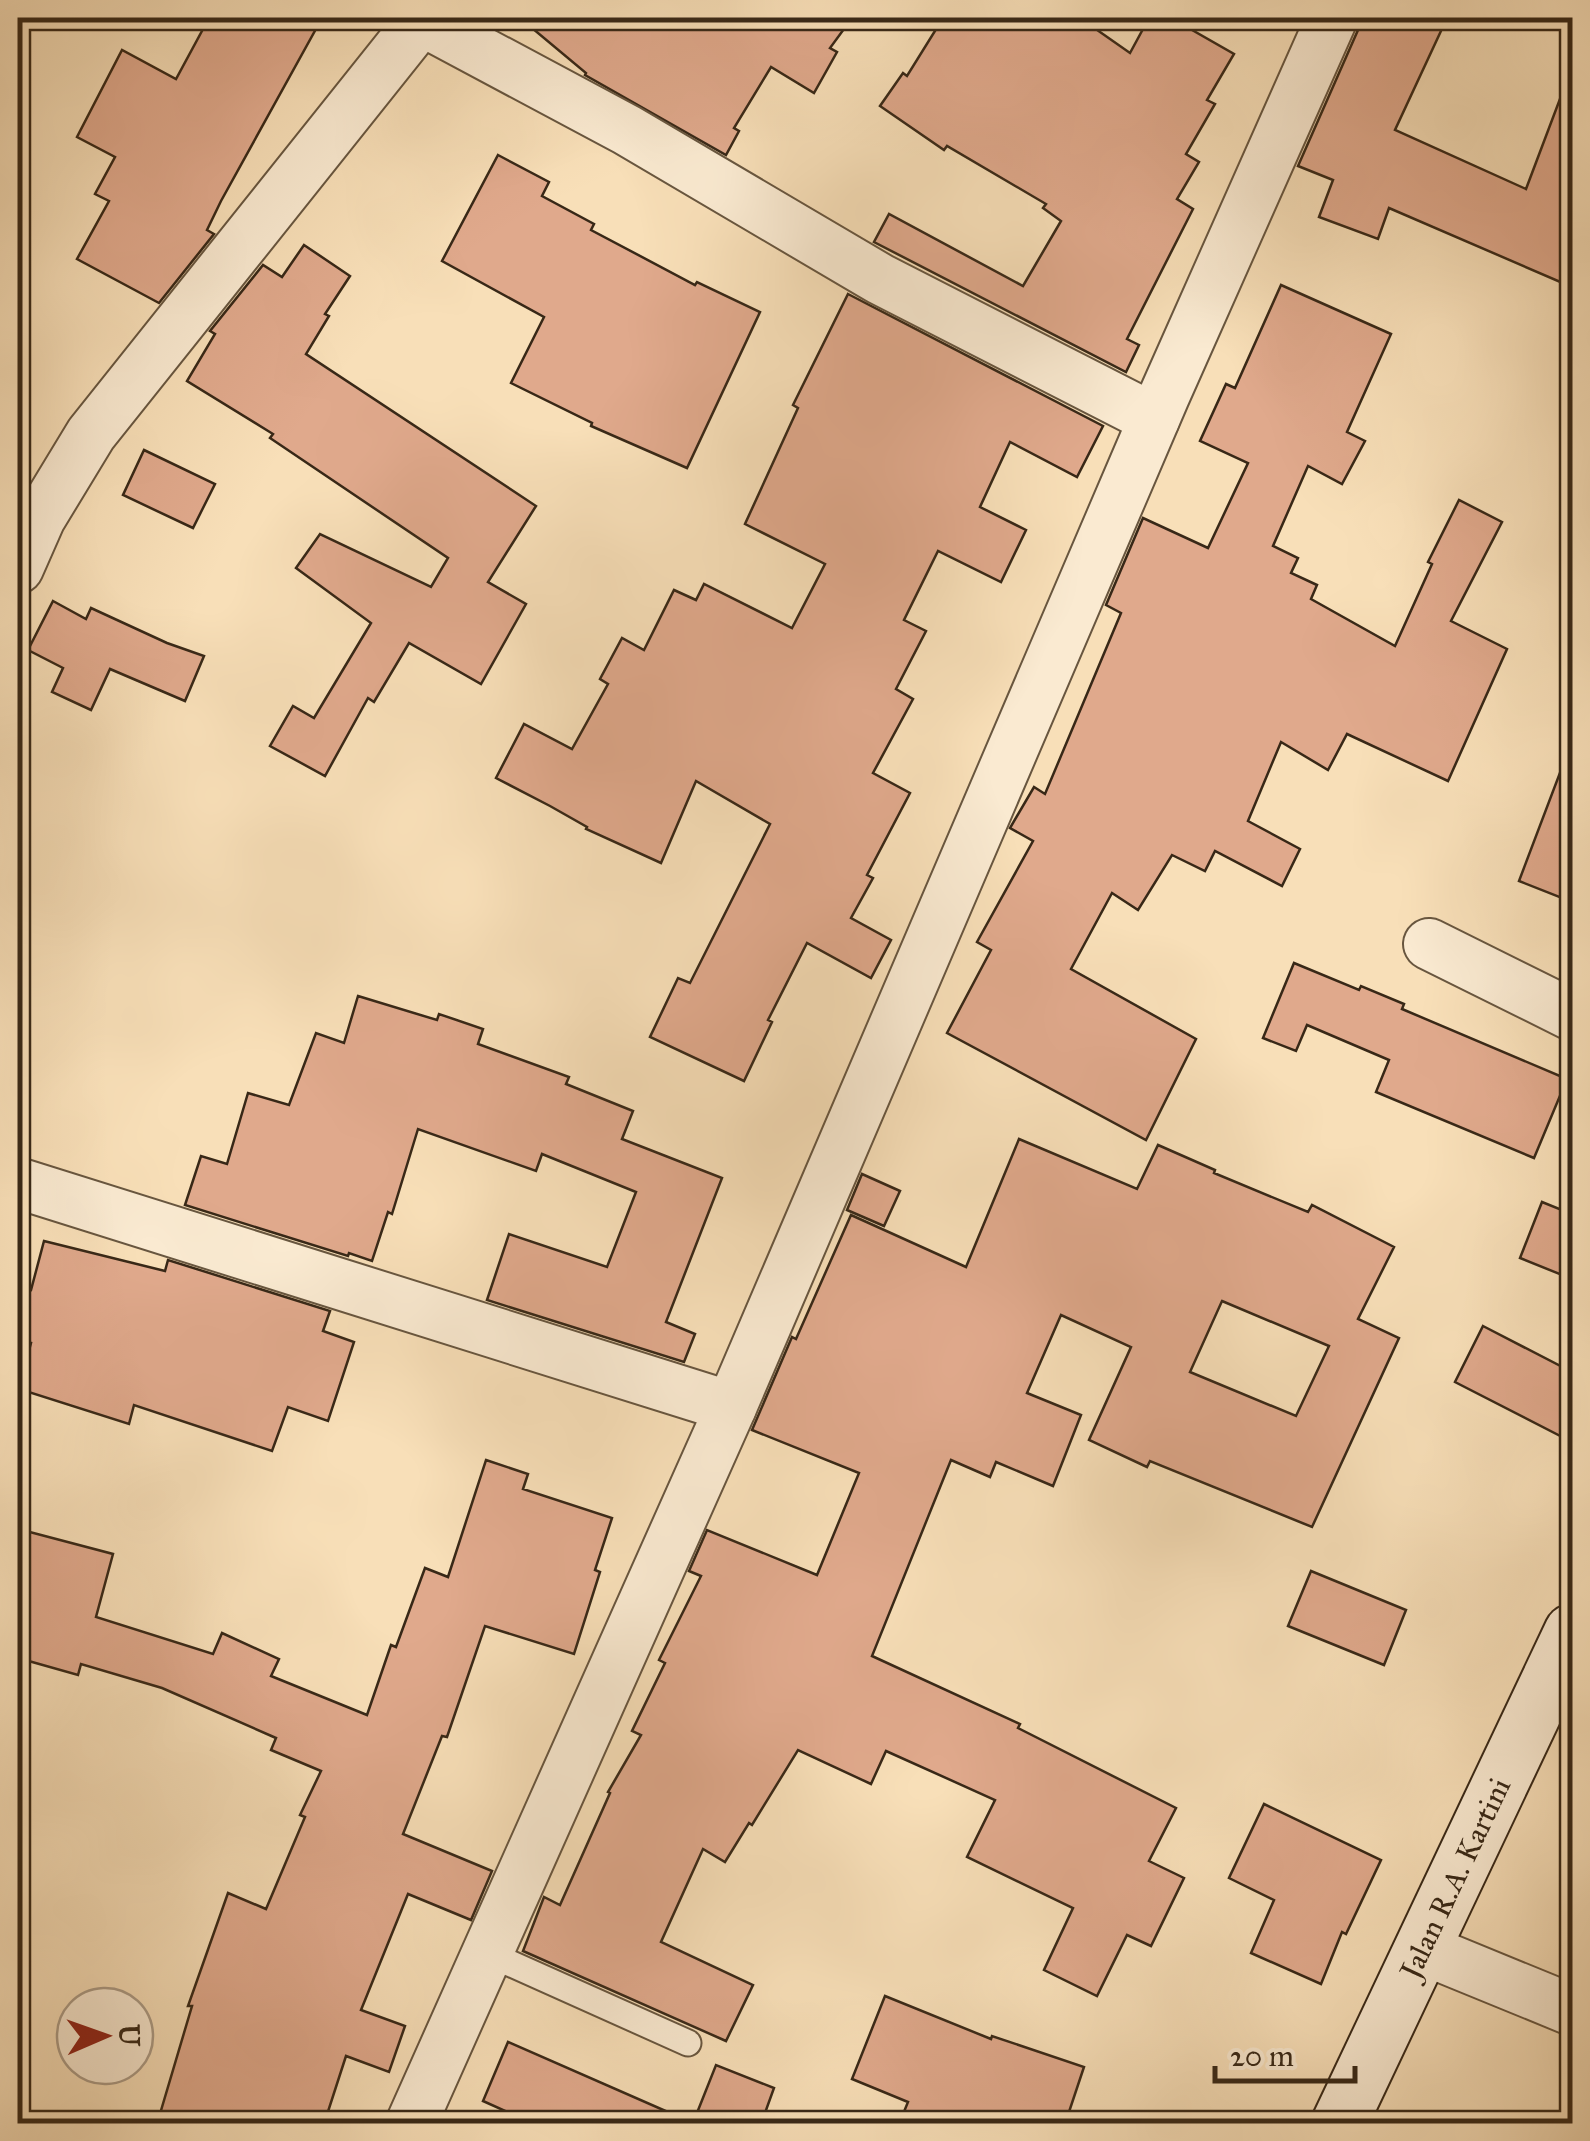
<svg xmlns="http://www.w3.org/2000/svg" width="1590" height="2141" font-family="'IM FELL Great Primer',serif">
  <rect width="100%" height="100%" fill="#f8dfb8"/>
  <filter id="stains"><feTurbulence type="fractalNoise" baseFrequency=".002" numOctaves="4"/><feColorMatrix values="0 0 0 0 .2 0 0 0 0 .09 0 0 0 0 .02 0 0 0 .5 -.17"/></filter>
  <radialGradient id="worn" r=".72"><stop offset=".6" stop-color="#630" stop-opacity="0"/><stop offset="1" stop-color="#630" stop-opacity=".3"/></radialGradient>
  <g fill="#e0a98c" stroke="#382817" stroke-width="2.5" fill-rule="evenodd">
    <polygon points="209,18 322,18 221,201 207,230 214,234 159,303 77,259 109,201 95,194 115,157 77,137 122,50 176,79"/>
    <polygon points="520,18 852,18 830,48 837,52 814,93 771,67 734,128 739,131 726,155 585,75 586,73"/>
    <polygon points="943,18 1080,18 1130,53 1149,18 1171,18 1234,54 1207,100 1215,104 1186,154 1199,162 1177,199 1193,209 1127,339 1139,345 1126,372 874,242 889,214 1023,286 1061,221 1043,208 1046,204 947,146 944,150 880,106 903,73 907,76"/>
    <polygon points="1361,18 1447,18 1395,130 1526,189 1569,75 1572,76 1572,287 1389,208 1378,239 1319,217 1333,180 1298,166 1358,30"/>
    <polygon points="498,155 549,182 542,196 594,224 591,230 695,285 697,282 760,312 687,468 591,426 592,423 511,383 544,317 442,261"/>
    <polygon points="304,245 350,276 325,314 329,316 306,354 536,506 488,582 526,604 481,684 409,643 374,702 368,698 325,776 270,746 293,706 314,718 371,623 296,568 320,534 431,587 448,558 270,438 273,434 187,381 215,334 210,331 263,265 282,277"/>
    <polygon points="1281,285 1391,334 1347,432 1365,441 1342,484 1308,466 1273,546 1298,558 1291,573 1317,585 1311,599 1395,646 1432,564 1428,562 1459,500 1502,522 1451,621 1507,649 1448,781 1347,734 1328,770 1281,742 1248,821 1300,849 1282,886 1215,851 1205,871 1172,855 1138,910 1112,893 1071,969 1196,1039 1146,1140 947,1033 991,950 977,942 1033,841 1010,828 1034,787 1045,794 1121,613 1106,605 1143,518 1208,548 1248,463 1200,441 1226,384 1235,388"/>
    <polygon points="848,294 1103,426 1077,477 1010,442 980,507 1026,530 1001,582 938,551 904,620 926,631 896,689 913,699 873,773 910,793 867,875 873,878 851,918 891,940 871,978 807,943 768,1020 772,1022 744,1081 650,1037 678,978 690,983 770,824 696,781 661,863 586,829 587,827 550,806 496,778 524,724 572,749 608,684 600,679 622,638 644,650 674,590 696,600 704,584 792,628 825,564 745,524 798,408 793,405"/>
    <polygon points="144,450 215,484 193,528 123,495"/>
    <polygon points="53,601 86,619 91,608 167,643 204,656 185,701 110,669 91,710 52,692 63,668 28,650"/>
    <polygon points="1569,749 1572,750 1572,902 1519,881"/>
    <polygon points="1294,963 1359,990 1361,986 1404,1004 1402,1009 1567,1079 1534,1158 1376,1092 1389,1060 1307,1025 1296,1051 1263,1038"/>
    <polygon points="358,996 437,1020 439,1014 483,1029 478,1044 569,1077 566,1084 633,1111 622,1139 722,1178 666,1322 695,1334 684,1362 487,1300 509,1234 607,1267 636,1192 542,1154 536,1171 418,1129 392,1214 388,1212 372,1261 349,1253 348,1256 185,1205 201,1156 227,1164 248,1093 289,1105 316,1033 344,1043"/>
    <path d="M1019 1139 1137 1189 1158 1145 1215 1170 1214 1173 1308 1212 1312 1205 1394 1247 1358 1319 1399 1338 1312 1527 1150 1461 1147 1467 1089 1440 1131 1347 1061 1315 1027 1393 1081 1415 1053 1486 996 1462 990 1477 951 1460 872 1656 1020 1724 1018 1728 1176 1808 1149 1861 1184 1878 1151 1946 1127 1935 1097 1996 1044 1970 1073 1908 967 1857 995 1800 886 1751 871 1784 798 1750 752 1825 749 1823 725 1862 703 1849 661 1942 753 1985 726 2041 523 1951 544 1897 560 1905 610 1793 608 1792 641 1735 632 1731 665 1663 659 1660 701 1576 689 1571 707 1530 817 1575 859 1473 752 1430 792 1337 796 1339 851 1215 966 1267ZM1222 1301 1329 1346 1296 1416 1190 1372Z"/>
    <polygon points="862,1174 900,1191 884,1226 847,1210"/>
    <polygon points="1542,1202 1572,1214 1572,1279 1520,1258"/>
    <polygon points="44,1241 165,1271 168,1260 330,1311 323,1331 354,1342 328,1421 288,1407 272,1451 134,1405 129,1424 19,1389 31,1343 18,1340 18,1287 31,1290"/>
    <polygon points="1483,1326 1572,1372 1572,1442 1455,1382"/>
    <polygon points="486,1460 528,1474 523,1489 612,1518 595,1570 600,1572 574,1654 485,1626 447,1737 442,1736 403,1834 492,1871 471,1920 408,1894 361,2010 405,2026 389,2072 346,2056 324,2124 157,2124 192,2006 188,2006 228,1893 266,1909 305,1817 300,1815 321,1771 271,1750 276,1738 162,1688 81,1664 78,1675 18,1658 18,1533 25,1534 26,1531 113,1554 96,1617 213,1654 222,1633 279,1659 271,1676 367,1715 391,1645 396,1647 425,1568 448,1577"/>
    <polygon points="1311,1571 1406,1610 1384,1665 1288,1626"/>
    <polygon points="1264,1804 1381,1860 1346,1934 1342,1932 1321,1984 1251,1953 1274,1900 1229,1878"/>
    <polygon points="885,1996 991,2039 992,2036 1084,2067 1065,2124 899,2124 908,2102 852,2079"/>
    <polygon points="508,2042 693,2123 716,2065 774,2088 761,2124 534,2124 483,2101"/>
  </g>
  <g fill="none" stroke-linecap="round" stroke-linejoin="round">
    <g stroke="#68563f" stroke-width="29">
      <polyline id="lane" points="487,1953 688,2043"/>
    </g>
    <g stroke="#68563f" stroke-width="54">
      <g id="street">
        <polyline points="421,20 627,130 880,279 1154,419"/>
        <polyline points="18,568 40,518 91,434 423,18"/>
        <polyline points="1429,944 1572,1015"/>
        <polyline points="18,1183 731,1407"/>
        <polyline points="1423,1949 1572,2010"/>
        <polyline points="411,2124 731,1407 1164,396 1332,18"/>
      </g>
    </g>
    <g stroke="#382817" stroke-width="59">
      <g id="secondary">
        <path id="s1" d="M1339 2124 1572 1632"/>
      </g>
    </g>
    <use href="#lane" stroke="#faead1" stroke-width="25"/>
    <use href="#street" stroke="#faead1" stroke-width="50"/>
    <use href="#secondary" stroke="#faead1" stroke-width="55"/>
  </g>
  <g text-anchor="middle" stroke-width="8" stroke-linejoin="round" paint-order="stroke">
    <g font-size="30" fill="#382817" stroke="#faead1">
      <text dy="10" stroke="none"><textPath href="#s1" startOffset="272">Jalan R.A. Kartini</textPath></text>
    </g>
  </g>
  <rect width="1590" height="2141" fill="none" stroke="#f8dfb8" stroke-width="60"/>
  <rect x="20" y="20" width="1550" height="2101" fill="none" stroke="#382817" stroke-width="5"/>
  <rect x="30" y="30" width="1530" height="2081" fill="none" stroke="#382817" stroke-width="2.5"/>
  <g transform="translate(105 2036) rotate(88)"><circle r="48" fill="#faead1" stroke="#ac9c87" stroke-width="2.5"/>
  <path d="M0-8L18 38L0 25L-18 38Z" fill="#8f2418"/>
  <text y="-15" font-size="28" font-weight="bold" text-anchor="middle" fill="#382817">U</text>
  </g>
  <path d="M1215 2066v15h140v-15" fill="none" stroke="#382817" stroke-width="5"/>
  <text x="1230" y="2066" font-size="30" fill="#382817" stroke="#faead1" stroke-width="8" paint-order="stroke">20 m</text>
  <rect width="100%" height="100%" filter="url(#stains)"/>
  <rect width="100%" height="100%" fill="url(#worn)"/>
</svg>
